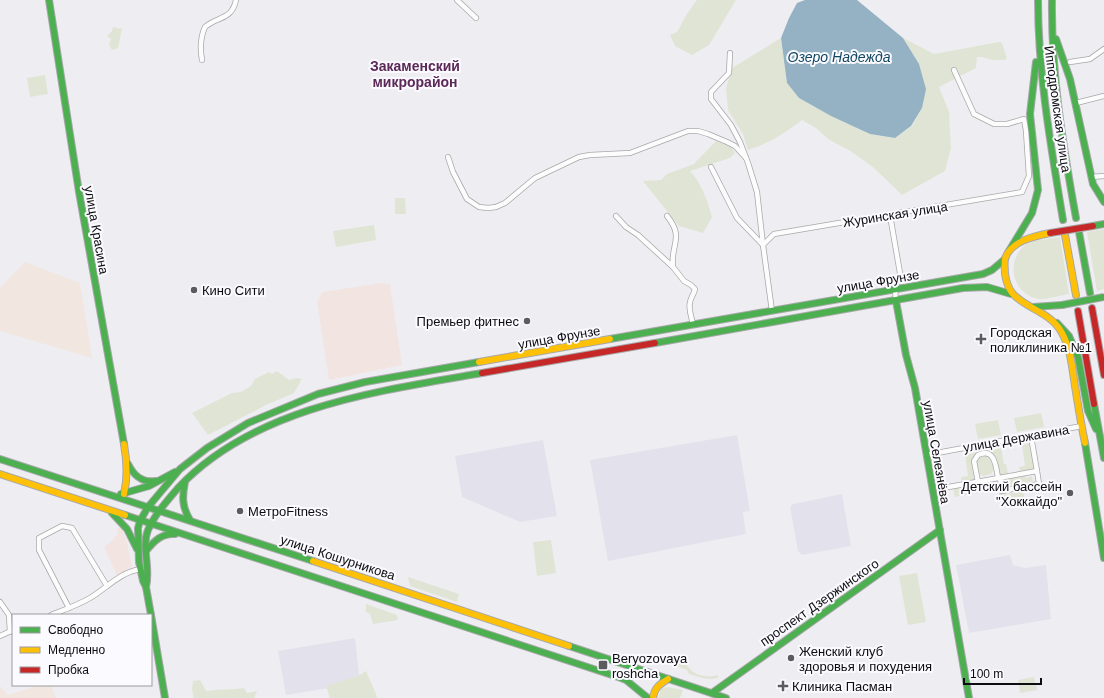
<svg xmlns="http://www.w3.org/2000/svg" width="1104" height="698" font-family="Arial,sans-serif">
  <rect width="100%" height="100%" fill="#eeeef2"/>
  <g fill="#f2e5e1">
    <polygon points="381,283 390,284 402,365 329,380 317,302 322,292"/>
    <polygon points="121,527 126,539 132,566 117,576 104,547 113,540 118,534 116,529"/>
  </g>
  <g fill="#f1e6e0">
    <polygon points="25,262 80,283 92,358 0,331 0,288"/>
    <polygon points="40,685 51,685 56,698 0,698 0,686 8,695"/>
  </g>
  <g fill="#e3e2ec">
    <polygon points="737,435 750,511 743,512 746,534 608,561 590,460"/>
    <polygon points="543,440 557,516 520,522 462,497 455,456"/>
    <polygon points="842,494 851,546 802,555 798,551 790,507 793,504"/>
    <polygon points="1010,555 1013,565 1025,568 1046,565 1051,619 969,633 956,565"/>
    <polygon points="355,638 360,683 286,695 278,651"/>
  </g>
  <g fill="#e0e4d4">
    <polygon points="697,0 736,0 709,45 692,55 675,46 670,35 677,32 687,14"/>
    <polygon points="113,27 122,29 118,48 112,50 109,45 111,39 107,36 112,31"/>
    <path d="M781 38 787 83 799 98 831 116 870 134 895 138 912 126 922 108 919 64 903 38 934 54 999 42 1002 43 1007 58 1005 60H992L982 57H977L976 68 939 87 949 112 951 148 945 171 902 195 874 168 852 152 828 139 816 128 802 120C785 133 768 144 748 150L743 134 728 110 726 88 732 68Z"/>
    <polygon points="45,75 48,94 30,97 27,78"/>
    <path d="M716 141 731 147 735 153 730 158 690 171C702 184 707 200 712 217L703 233 679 226 643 181 661 180 667 174 694 164Z"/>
    <polygon points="395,198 405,198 406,214 395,214"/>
    <polygon points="374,225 376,240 336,247 333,231"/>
    <polygon points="1104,229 1104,289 1097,291 1087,232"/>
    <path d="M1060 237 1069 294C1061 295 1046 300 1039 299 1013 295 1005 263 1024 246 1032 239 1049 239 1060 237Z"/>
    <polygon points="277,371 289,380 297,378 302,379 294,393 266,405 208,435 192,413 232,393 241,392 251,386 255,379 269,372 272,374"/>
    <polygon points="1041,413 1044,427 1017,432 1014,418"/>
    <polygon points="998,420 1001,435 978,439 975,424"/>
    <polygon points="1031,443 1036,470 1020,472 1019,467 1025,466 1022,445"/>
    <polygon points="1001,448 1004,464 1006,464 1008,474 1000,477 996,457 988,451"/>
    <polygon points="977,452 973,461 976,481 962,484 961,477 968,476 965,455"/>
    <path d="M987 455C993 461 997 467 991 474L983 476 979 474C975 461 974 458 987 455Z"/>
    <polygon points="1025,475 1026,478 1032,476 1033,483 1006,488 1004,479"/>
    <polygon points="1000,480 1003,495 1023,491 1025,502 1005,506 1005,507 1002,508 998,488 992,489 991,481"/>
    <polygon points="979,483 981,492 955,497 953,488"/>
    <polygon points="551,540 556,573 537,576 533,542"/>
    <polygon points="917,573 926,622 908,625 899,576"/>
    <polygon points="408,577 459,594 457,602 410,586"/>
    <polygon points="366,604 397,615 398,620 373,624 370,614 366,612"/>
    <path d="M683 662C687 664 688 668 692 671 698 676 710 678 717 675L719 677C709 682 699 677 689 674L687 670 672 665Z"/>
    <polygon points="366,671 376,694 377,698 330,698 326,686 358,676"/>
    <polygon points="1034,677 1037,690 1020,693 1018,680"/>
    <path d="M200 680 206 691C219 689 231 690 244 688L247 693 257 691 254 698H194L192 690 193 681Z"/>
    <polygon points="668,687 683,690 680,698 658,698 661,689"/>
  </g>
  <polygon fill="#95b2c4" points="805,0 857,0 903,38 919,64 926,89 922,108 911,126 895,138 870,134 831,116 799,98 787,83 781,38 789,18 797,3"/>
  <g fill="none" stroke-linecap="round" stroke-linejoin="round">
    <g stroke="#a8a8aa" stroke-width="6">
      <g id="street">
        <polyline points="457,0 476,18"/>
        <polyline points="730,53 729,73 711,92 711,99 731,125 740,142 748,163 757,192 763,245"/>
        <path d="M202 60C200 49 200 38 205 27 218 16 232 20 236 0"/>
        <polyline points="1070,62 1090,59 1104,49"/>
        <polyline points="1076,103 1104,96"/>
        <polyline points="448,157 453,172 467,199 479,207 488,208 496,207 505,203 535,178 579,157 590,155 630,153 688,131 698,131 708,134 727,142 735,146 746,158"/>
        <polyline points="711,167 737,218 763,245"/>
        <polyline points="1091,177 1104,176"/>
        <path d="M616 216 626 227 638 235 673 267C670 245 685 238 667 216"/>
        <polyline points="884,216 891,221 900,273 895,290 896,301"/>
        <path d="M673 267 684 281 691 285 695 289C694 294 691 297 690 302 688 309 692 318 693 325"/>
        <polyline points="772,311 763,245 774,234 1022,192 1029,176 1026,131 1024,119 1007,124 994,124 974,114 954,70"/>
        <polyline points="926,455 1082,426"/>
        <polyline points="1000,478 1002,491 1039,484 1037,471"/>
        <path d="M978 482 974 461 978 455C995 447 996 467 998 478"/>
        <polyline points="943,488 1037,471 1032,442"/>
        <polyline points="0,602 9,615 10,632"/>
        <polyline points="69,608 39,550 39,538 62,526 72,528 107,586"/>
        <path d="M51 615C64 610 78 605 90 598 107 588 120 572 141 569"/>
        <polyline points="0,636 11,631"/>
      </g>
    </g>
    <g stroke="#a8a8aa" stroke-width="8">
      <g id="fast">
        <polyline points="49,0 79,192 124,444"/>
        <path d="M1038 0C1038 74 1051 147 1063 220"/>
        <path d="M1052 0C1051 74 1063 146 1076 218"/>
        <polyline points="1056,39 1070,79 1093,184 1104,202"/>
        <polyline points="1093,226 1104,224"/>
        <polyline points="1079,232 1090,293"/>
        <polyline points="1009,251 1032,213 1038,190 1030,114 1036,62"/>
        <polyline points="896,301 906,355 915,388 969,698"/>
        <polyline points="1033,307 1062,305"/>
        <polyline points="1057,323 1069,336 1078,357 1088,411 1096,429"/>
        <polyline points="610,339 983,274 992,270 1005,259"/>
        <polyline points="655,343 963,288 987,287 1011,294"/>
        <polyline points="1094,404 1104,458"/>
        <polyline points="1085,443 1104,558"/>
        <polyline points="0,459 313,561"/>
        <path d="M128 464C134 476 142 483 156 481"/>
        <path d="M185 482C182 497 182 507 190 520"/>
        <polyline points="121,494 149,486 175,472"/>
        <polyline points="112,513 127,529 137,549"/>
        <polyline points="125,515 621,678 626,680 648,698"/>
        <path d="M146 551C154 541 162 533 175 534"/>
        <path d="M146 587C151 568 141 547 148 530 155 514 167 501 178 488 254 407 378 391 482 373"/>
        <polyline points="151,615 146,587 143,581 139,562 138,528 140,521 148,507 180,469 207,448 248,423 318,394 365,382 479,362"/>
        <polyline points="151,615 165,698"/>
        <polyline points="569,646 726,698"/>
        <polyline points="712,693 940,530"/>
      </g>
    </g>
    <g stroke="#a8a8aa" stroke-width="8">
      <g id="slow">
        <path d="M1050 233C1035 236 1010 241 1005 259 1004 264 1005 269 1005 274 1006 281 1008 288 1013 294 1027 309 1052 313 1062 333 1071 349 1072 368 1075 386 1078 405 1081 424 1085 443"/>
        <polyline points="1065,235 1076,295"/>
        <polyline points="479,362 610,339"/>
        <path d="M124 444C127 461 128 477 124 494"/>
        <polyline points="0,474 125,515"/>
        <polyline points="313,561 569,646"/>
        <path d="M653 698C654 688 660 684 668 679"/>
      </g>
    </g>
    <g stroke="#a8a8aa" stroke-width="8">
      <g id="jam">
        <polyline points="1092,308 1104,375"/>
        <polyline points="1078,311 1094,404"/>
        <polyline points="482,373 655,343"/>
      </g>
    </g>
    <use href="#street" stroke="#fcfcfd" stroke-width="4.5"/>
    <use href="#fast" stroke="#4caf50" stroke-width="6"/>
    <use href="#slow" stroke="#ffc107" stroke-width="6"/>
    <use href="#jam" stroke="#c62828" stroke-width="6"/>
    <g stroke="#a8a8aa" stroke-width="8" stroke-linecap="butt">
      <polyline id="fast-bridge" points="1062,305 1104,297"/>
    </g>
    <g stroke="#a8a8aa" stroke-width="8" stroke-linecap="butt">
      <polyline id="jam-bridge" points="1050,233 1093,226"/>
    </g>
    <use href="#fast-bridge" stroke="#4caf50" stroke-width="6"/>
    <use href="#jam-bridge" stroke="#c62828" stroke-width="6"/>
  </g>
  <g fill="#5c5c5e" stroke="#fafaff" stroke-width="1.5">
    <circle cx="194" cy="290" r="4"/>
    <circle cx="527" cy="321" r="4"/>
    <path d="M979 333h4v4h4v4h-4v4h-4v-4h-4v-4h4z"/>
    <circle cx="1070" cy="493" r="4"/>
    <circle cx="240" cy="511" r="4"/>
    <circle cx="791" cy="658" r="4"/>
    <rect x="598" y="660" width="10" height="10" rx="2"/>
    <path d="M781 680h4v4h4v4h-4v4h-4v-4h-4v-4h4z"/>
  </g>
  <g text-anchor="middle" stroke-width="4" stroke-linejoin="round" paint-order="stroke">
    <g font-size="13" fill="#0d0d0f" stroke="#fafaff">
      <text transform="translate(1058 109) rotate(82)" y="5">Ипподромская улица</text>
      <text transform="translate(895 214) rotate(-9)" y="5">Журинская улица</text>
      <text transform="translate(97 230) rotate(80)" y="5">улица Красина</text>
      <text transform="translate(878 281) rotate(-10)" y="5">улица Фрунзе</text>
      <text transform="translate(559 337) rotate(-10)" y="5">улица Фрунзе</text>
      <text transform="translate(1016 438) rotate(-10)" y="5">улица Державина</text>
      <text transform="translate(937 452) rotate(80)" y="5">улица Селезнёва</text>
      <text transform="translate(338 557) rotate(18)" y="5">улица Кошурникова</text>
      <text transform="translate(819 602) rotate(-35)" y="5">проспект Дзержинского</text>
    </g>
    <g font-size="13" fill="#0d0d0f" stroke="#fafaff" text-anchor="start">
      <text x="202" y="295">Кино Сити</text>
      <text x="519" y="326" text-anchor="end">Премьер фитнес</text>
      <text x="990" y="337">Городская<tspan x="990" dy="15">поликлиника №1</tspan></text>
      <text x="1062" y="491" text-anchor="end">Детский бассейн<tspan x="1062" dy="15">"Хоккайдо"</tspan></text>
      <text x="248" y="516">МетроFitness</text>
      <text x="799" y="656">Женский клуб<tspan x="799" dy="15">здоровья и похудения</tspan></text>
      <text x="612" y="663">Beryozovaya<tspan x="612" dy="15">roshcha</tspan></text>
      <text x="792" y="691">Клиника Пасман</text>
    </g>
    <g font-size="14" font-style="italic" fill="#0f4560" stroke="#fafaff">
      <text x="839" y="62">Озеро Надежда</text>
    </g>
    <g font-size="14" font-weight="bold" fill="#5c2857" stroke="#fafaff">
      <text x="415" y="71">Закаменский<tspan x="415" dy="16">микрорайон</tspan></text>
    </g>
  </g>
  <rect x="12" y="614" width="140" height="72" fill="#fafaff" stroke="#9b9b9f"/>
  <rect x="20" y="627" width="20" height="6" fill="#4caf50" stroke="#9b9b9f"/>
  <text x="48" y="634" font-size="12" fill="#0d0d0f">Свободно</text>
  <rect x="20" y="647" width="20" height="6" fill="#ffc107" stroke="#9b9b9f"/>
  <text x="48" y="654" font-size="12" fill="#0d0d0f">Медленно</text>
  <rect x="20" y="667" width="20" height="6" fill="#c62828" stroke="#9b9b9f"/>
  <text x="48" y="674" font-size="12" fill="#0d0d0f">Пробка</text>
  <path d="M964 678v6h77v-6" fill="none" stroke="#0d0d0f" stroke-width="2"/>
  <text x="970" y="678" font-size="12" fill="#0d0d0f" stroke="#fafaff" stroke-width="3" paint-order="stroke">100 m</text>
</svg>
